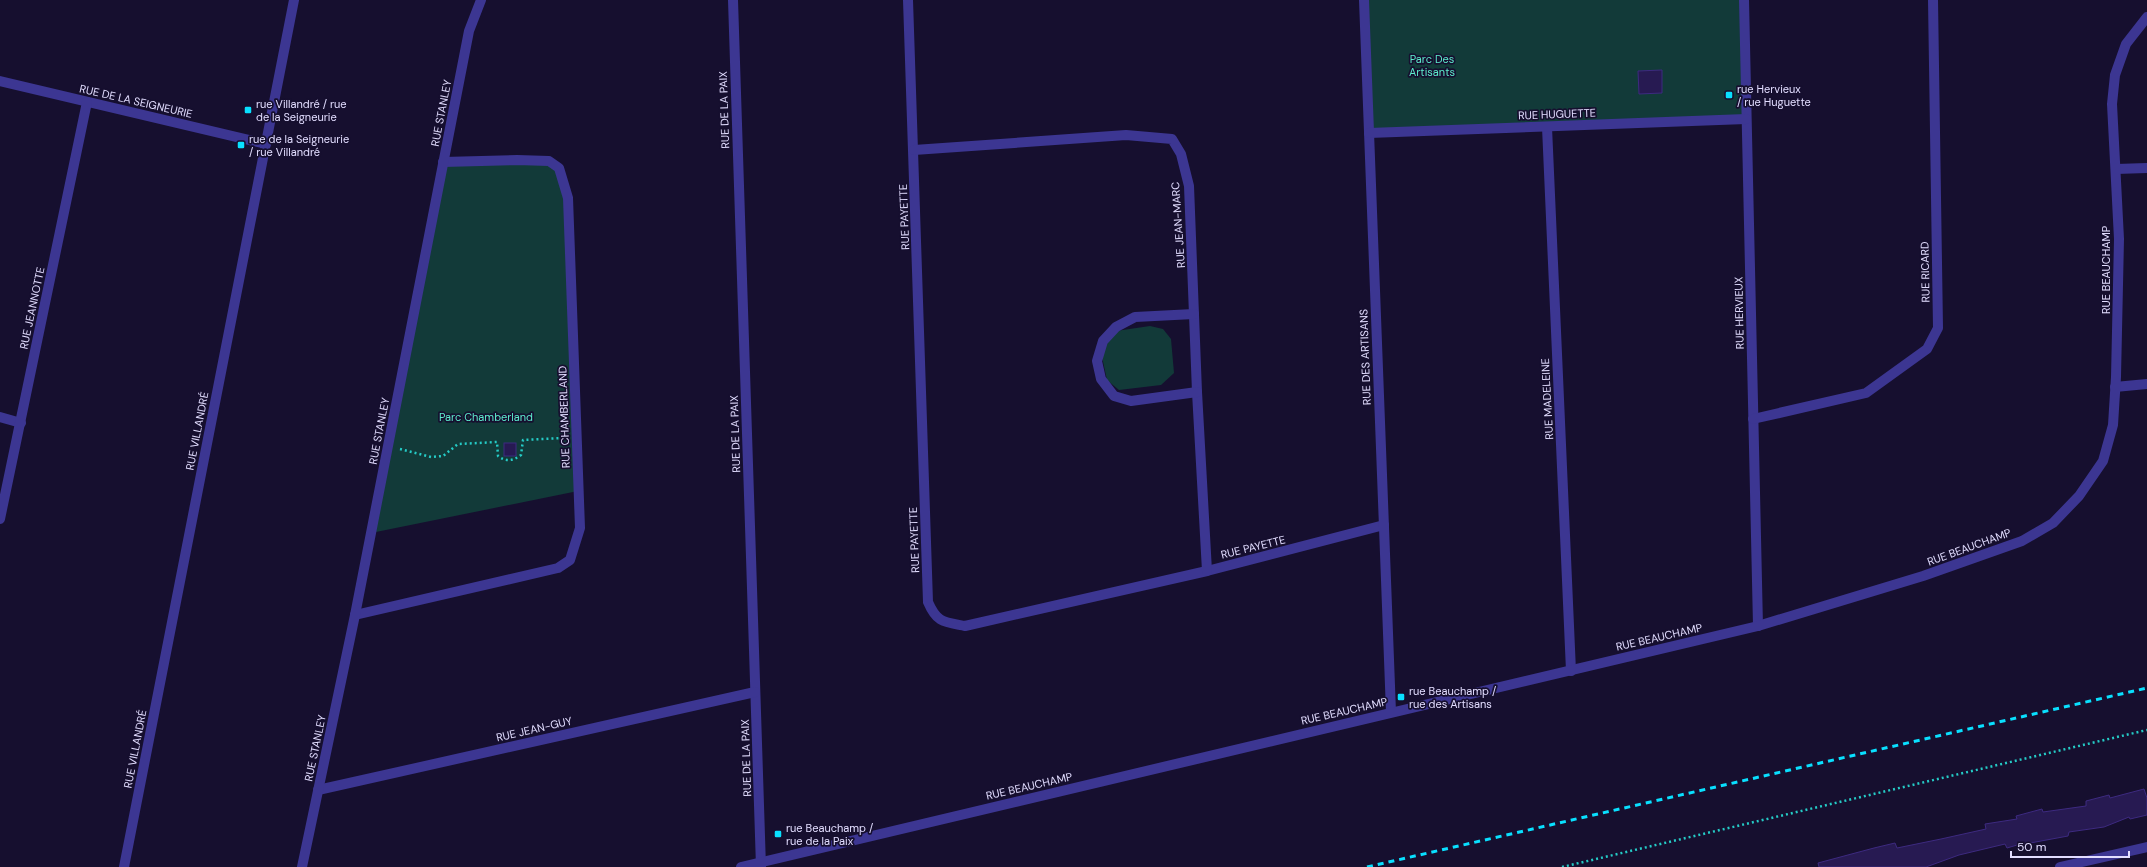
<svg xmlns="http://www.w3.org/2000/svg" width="2147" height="867" font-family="'DM Sans',sans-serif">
  <rect width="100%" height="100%" fill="#160f2f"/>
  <g fill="#123a39">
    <polygon points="1365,0 1745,0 1747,118 1370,133"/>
    <polygon points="548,161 559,170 567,199 578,491 371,533 444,162"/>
    <polygon points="1150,326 1163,329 1171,339 1174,373 1161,385 1119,390 1107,380 1102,357 1105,344 1116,331"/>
  </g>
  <g fill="#271a52" stroke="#3d2a80">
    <polygon points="1662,70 1662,93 1639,94 1638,71"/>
    <rect x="504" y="443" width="12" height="13"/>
    <polygon points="2144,789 2147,798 2147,815 2130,819 2129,817 2104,827 2069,832 2068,836 2025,844 2024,843 2007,848 2005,844 1959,855 1926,867 1819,867 1818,863 1874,848 1895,843 1897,848 1941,839 1986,829 1985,824 2017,819 2016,816 2042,809 2043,812 2086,806 2086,801 2109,795 2110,798"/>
  </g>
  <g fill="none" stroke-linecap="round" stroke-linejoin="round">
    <g stroke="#25cbc6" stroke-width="2.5" stroke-dasharray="2 3" stroke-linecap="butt">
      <path d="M400 449 431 457 443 456 458 444 497 442 498 456C506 462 513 461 521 455L523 440 564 438"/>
      <polyline points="1562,867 2147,730"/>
    </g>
    <g stroke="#3c3692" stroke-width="10">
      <polyline points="733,0 761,867"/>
      <path d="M908 0 928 602C937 623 944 622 965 626L1207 571 1384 525"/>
      <polyline points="1364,0 1391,712"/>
      <polyline points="1744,0 1758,626"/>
      <polyline points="0,81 266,144"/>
      <polyline points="1547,127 1571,671"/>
      <polyline points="1369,133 1746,119"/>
      <polyline points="914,150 1126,135 1172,139 1181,154 1189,186 1197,392 1207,571"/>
      <polyline points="2116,169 2147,168"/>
      <polyline points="1194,314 1135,317 1116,327 1103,341 1097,361 1101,379 1114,396 1131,401 1197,392"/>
      <polyline points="2115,387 2147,384"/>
      <polyline points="0,417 21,423"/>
      <polyline points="1753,419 1866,393 1927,349 1938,328 1933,0"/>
      <polyline points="0,519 87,102"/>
      <polyline points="355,615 558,568 570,560 580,528 568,198 559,168 549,161 517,160 443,162"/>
      <polyline points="318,790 755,692"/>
      <polyline points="124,867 294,0"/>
      <polyline points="302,867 355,615 469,31 481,0"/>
      <polyline points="741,867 1758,626 1923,576 2022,541 2053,523 2079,496 2103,461 2113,425 2116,377 2119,239 2112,104 2115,75 2126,44 2147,17"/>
      <polyline points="2060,867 2147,847"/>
    </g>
    <polyline stroke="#09e0ff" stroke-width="3" stroke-dasharray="6 5" stroke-linecap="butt" points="1367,867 2147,688"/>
  </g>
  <g fill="#09e0ff" stroke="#160f2f" stroke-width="1.5">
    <rect x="1725" y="91" width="8" height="8" rx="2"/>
    <rect x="244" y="106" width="8" height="8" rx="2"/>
    <rect x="237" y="141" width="8" height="8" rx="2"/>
    <rect x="1397" y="693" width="8" height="8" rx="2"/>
    <rect x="774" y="830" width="8" height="8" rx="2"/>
  </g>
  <g text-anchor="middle" stroke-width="3.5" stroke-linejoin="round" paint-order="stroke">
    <g font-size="11" fill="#5debcc" stroke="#160f2f">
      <text x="1432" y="63">Parc Des<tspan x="1432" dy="13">Artisants</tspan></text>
      <text x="486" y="421">Parc Chamberland</text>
    </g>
    <g font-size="11" fill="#e2ddff" stroke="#160f2f" text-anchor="start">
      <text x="1737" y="93">rue Hervieux<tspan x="1737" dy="13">/ rue Huguette</tspan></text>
      <text x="256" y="108">rue Villandré / rue<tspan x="256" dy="13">de la Seigneurie</tspan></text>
      <text x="249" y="143">rue de la Seigneurie<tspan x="249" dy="13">/ rue Villandré</tspan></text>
      <text x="1409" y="695">rue Beauchamp /<tspan x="1409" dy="13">rue des Artisans</tspan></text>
      <text x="786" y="832">rue Beauchamp /<tspan x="786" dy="13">rue de la Paix</tspan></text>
    </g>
    <g font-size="11" fill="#e2ddff" stroke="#160f2f">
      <text transform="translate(136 101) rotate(13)" y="4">RUE DE LA SEIGNEURIE</text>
      <text transform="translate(724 110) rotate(-92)" y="4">RUE DE LA PAIX</text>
      <text transform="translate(441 113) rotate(-79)" y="4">RUE STANLEY</text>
      <text transform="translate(1557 114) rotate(-2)" y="4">RUE HUGUETTE</text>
      <text transform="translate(904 217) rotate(-92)" y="4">RUE PAYETTE</text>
      <text transform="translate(1178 225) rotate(-94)" y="4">RUE JEAN-MARC</text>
      <text transform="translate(2106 270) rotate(-90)" y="4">RUE BEAUCHAMP</text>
      <text transform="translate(1925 272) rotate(-91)" y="4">RUE RICARD</text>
      <text transform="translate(32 308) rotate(-78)" y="4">RUE JEANNOTTE</text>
      <text transform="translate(1739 313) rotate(-91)" y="4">RUE HERVIEUX</text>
      <text transform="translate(1365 357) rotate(-92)" y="4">RUE DES ARTISANS</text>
      <text transform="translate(1547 399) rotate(-93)" y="4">RUE MADELEINE</text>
      <text transform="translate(564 417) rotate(-92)" y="4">RUE CHAMBERLAND</text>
      <text transform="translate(197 431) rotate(-79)" y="4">RUE VILLANDRÉ</text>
      <text transform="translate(379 431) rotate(-79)" y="4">RUE STANLEY</text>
      <text transform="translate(735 434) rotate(-92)" y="4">RUE DE LA PAIX</text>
      <text transform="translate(914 540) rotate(-92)" y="4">RUE PAYETTE</text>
      <text transform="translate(1253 547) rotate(-14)" y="4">RUE PAYETTE</text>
      <text transform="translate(1969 547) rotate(-20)" y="4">RUE BEAUCHAMP</text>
      <text transform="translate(1659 637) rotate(-13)" y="4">RUE BEAUCHAMP</text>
      <text transform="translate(1344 711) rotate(-13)" y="4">RUE BEAUCHAMP</text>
      <text transform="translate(534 729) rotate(-13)" y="4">RUE JEAN-GUY</text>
      <text transform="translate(315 748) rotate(-78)" y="4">RUE STANLEY</text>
      <text transform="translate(135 749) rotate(-79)" y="4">RUE VILLANDRÉ</text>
      <text transform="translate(746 758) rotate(-92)" y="4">RUE DE LA PAIX</text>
      <text transform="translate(1029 786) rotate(-13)" y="4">RUE BEAUCHAMP</text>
    </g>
  </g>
  <path d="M2011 851v6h118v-6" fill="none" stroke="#e2ddff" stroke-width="2"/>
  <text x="2017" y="851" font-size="12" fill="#e2ddff" stroke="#160f2f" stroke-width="3" paint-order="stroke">50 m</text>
</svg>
